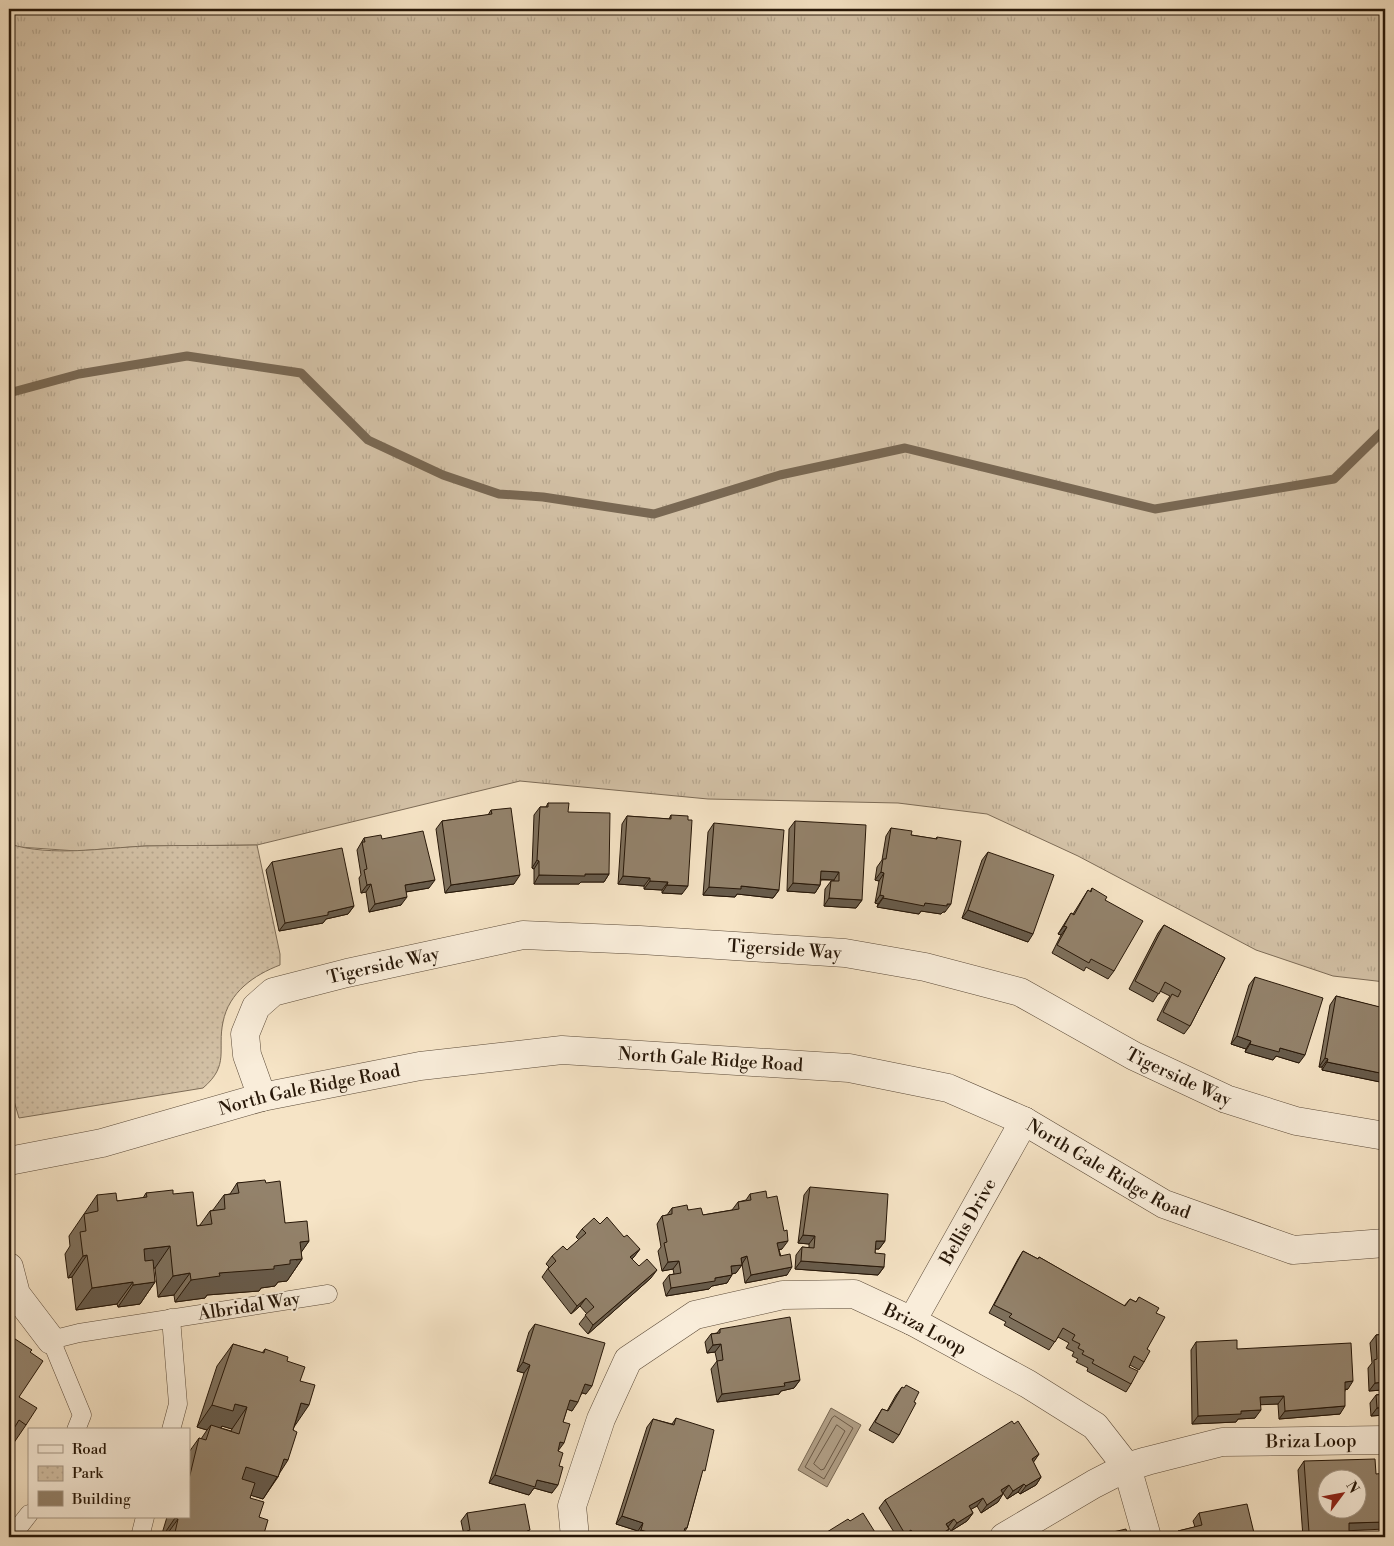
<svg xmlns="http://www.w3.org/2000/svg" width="1394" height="1546" font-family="'Libre Bodoni',serif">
  <defs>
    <pattern id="grass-tufts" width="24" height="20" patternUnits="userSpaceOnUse" patternTransform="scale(1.25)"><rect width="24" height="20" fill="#d3c1a6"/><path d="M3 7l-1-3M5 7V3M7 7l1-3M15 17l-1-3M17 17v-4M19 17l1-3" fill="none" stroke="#b5a58d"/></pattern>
    <pattern id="park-dots" width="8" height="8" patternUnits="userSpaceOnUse" patternTransform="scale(1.25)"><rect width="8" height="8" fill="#d3c1a6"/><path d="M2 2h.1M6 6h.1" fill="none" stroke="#b5a58d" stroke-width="1.8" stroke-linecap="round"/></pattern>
  </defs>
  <rect width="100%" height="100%" fill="#f6e4c6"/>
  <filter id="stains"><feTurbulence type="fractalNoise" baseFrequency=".004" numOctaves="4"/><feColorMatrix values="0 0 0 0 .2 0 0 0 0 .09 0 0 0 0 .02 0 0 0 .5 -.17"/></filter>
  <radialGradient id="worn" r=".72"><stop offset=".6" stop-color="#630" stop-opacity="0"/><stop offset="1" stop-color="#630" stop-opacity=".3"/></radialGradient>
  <polygon fill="url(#grass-tufts)" stroke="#7d6c57" points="9,9 1385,9 1385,982 1333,976 1256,950 1078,856 987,814 898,803 708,799 520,781 257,845 146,846 77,851 19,847 9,844"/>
  <path fill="url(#park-dots)" stroke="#7d6c57" d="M9 844C53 857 101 848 146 846 183 845 220 846 257 845L280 954V965C254 975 229 992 223 1022 217 1050 230 1065 203 1088L19 1118 9 1084Z"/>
  <polygon fill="#b09e85" stroke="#796853" points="831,1408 861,1425 827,1487 798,1470"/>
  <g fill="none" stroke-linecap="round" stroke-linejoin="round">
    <g stroke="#6c5a46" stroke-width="1">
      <polygon points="835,1416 853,1428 824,1479 805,1467 832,1418"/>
      <polygon points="837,1425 845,1431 824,1469 821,1470 814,1464"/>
    </g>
    <polyline stroke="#796853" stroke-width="9" points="9,393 79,374 187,356 301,373 368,440 443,475 499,494 543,497 654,514 780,475 905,448 1155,509 1334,479 1385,429"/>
    <g stroke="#5b4a38" stroke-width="19">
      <g id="service">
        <polyline points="171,1318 178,1404 171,1430"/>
        <polyline points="76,1430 82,1415 51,1340 79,1333 328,1294"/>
        <polyline points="11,1537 29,1514"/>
        <polyline points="140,1537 145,1517"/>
      </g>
    </g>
    <g stroke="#5b4a38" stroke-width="29">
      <g id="minor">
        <path id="s1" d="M262 1097 247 1055 245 1034 256 1007 273 992 347 973 523 935 640 940 845 953 925 967 1020 992 1134 1056 1226 1099 1296 1121 1385 1136"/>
        <polyline points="9,1267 16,1294 51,1340"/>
        <path id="s2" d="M912 1321 1024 1121"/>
        <path id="s3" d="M575 1537 572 1506 601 1419 628 1360 695 1315 783 1295 854 1294 912 1321 1028 1384 1095 1426 1127 1467 1147 1537"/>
        <path id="s4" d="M1004 1537 1094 1484 1127 1467 1147 1461 1222 1442 1385 1440"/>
      </g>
    </g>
    <g stroke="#5b4a38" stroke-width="29">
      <g id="tertiary">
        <path id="s5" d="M9 1161 102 1143 262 1097 420 1066 562 1050 849 1068 948 1088 1024 1121 1164 1204 1293 1250 1385 1243"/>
      </g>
    </g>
    <use href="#service" stroke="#f9edda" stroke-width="18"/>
    <use href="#minor" stroke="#f9edda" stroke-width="28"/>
    <use href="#tertiary" stroke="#f9edda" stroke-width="28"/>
  </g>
  <g fill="#7e705c" stroke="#271708" fill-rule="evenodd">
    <polygon points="548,803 568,812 609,874 604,882 581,882 579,884 534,884 534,869 532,868 534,815 540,807 546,807"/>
    <polygon points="491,810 514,884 445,893 436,829 442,821 488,815"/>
    <polygon points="671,815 682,894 662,893 662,890 644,889 644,886 618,884 622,824 627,816 669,819"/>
    <polygon points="795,821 862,900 856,908 824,906 825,889 831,881 834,881 834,880 821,880 820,885 815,893 787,891 789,829"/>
    <polygon points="714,823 779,890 773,898 737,894 735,897 703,895 708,832"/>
    <polygon points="891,828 911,835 936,839 937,837 945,912 943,912 941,914 921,911 919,914 877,907 878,904 875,903 879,881 875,880 877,867 882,860 886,836"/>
    <polygon points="364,838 382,839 429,888 406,892 401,905 369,912 366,892 361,893 359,878 361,875 357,850"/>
    <polygon points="988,852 1028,942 962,918 982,860"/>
    <polygon points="272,862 354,906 348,914 326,919 323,923 279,931 266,870"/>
    <polygon points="1092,888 1105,900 1114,971 1108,979 1086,967 1084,971 1052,953 1061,935 1058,934 1066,921 1071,913 1073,914 1088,890 1090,892"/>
    <polygon points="1164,925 1225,958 1190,1026 1184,1034 1157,1020 1166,1002 1170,996 1160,991 1153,1002 1129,989 1158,933"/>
    <polygon points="1255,977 1299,1063 1276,1056 1273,1060 1245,1052 1246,1049 1231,1044 1249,985"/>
    <polygon points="1336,996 1382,1008 1385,1004 1385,1083 1322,1070 1322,1067 1319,1067 1330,1005"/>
    <polygon points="237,1183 266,1183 285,1223 309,1241 301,1252 302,1259 287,1281 278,1282 275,1286 261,1288 259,1291 207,1295 205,1298 175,1302 174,1295 158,1297 155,1268 153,1268 155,1282 140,1304 118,1307 117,1304 76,1310 72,1277 68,1278 65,1254 70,1246 69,1236 97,1195 117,1201 143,1198 146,1193 173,1194 197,1226 200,1225 210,1211 213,1210 224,1195 230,1194"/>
    <polygon points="810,1187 885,1241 879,1249 875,1249 875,1253 884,1267 878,1275 795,1269 796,1255 802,1247 809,1248 809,1244 798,1243 804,1195"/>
    <polygon points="750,1194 767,1198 782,1249 779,1250 787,1275 745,1283 742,1264 736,1273 732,1274 727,1283 712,1286 709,1289 666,1296 663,1283 669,1275 674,1274 673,1269 662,1271 658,1251 661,1247 657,1224 662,1216 667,1215 672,1208 688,1210 703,1215 732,1210 738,1202 746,1200"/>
    <polygon points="600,1224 624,1237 640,1249 632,1259 651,1278 588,1334 579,1324 587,1314 580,1306 571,1314 542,1277 549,1267 546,1264 552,1256 567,1250 579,1240 576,1237 582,1229"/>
    <polygon points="1023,1251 1038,1259 1039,1257 1124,1306 1130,1299 1136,1302 1139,1297 1156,1313 1144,1362 1139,1370 1130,1365 1129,1367 1131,1384 1126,1392 1087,1371 1088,1368 1076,1362 1078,1359 1072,1356 1074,1352 1066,1348 1069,1343 1058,1337 1049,1350 1004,1325 1006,1322 989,1313 1018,1259"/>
    <polygon points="535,1324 586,1394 582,1393 572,1411 567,1409 563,1422 558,1451 559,1466 552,1493 534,1488 529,1495 489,1483 524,1373 517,1371 529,1332"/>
    <polygon points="720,1329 800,1380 794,1388 781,1391 779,1394 717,1402 711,1369 717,1361 715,1352 707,1353 705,1342 711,1334 717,1333"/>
    <polygon points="1385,1334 1385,1415 1371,1416 1370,1403 1376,1395 1382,1394 1382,1390 1369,1391 1368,1368 1372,1363 1370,1343 1376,1335"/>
    <polygon points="9,1335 30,1352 19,1397 26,1425 11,1447 9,1446"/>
    <polygon points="1196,1342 1237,1349 1348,1389 1345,1390 1340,1414 1279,1419 1278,1404 1261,1404 1255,1418 1238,1419 1236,1422 1192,1424 1191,1350"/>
    <path d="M233 1344 262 1353 265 1349 287 1361 300 1381 294 1427 278 1477 263 1499 251 1495 250 1498 259 1517 263 1537H161L167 1517H189V1452L199 1438 201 1439 207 1430 197 1427 217 1366ZM222 1426 232 1429 231 1431 221 1428Z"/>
    <polygon points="902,1387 914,1402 899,1435 893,1443 869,1430 882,1409 887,1411 896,1395"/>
    <polygon points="676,1418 701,1476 687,1528 683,1534 682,1537 636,1537 638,1531 616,1524 647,1427 653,1419 672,1424"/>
    <polygon points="1039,1454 1033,1462 1041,1477 1036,1485 1020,1494 1018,1492 1007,1499 1003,1493 998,1502 981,1513 977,1506 971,1509 973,1513 967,1521 951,1531 948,1527 943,1537 897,1537 879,1508 885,1500"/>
    <polygon points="1304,1461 1349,1531 1349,1532 1346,1537 1303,1537 1298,1470"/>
    <polygon points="467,1513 528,1534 528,1537 462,1537 464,1535 461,1521"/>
    <polygon points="1199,1513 1255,1537 1174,1537 1178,1531 1195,1527 1193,1521"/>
    <polygon points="1113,1532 1128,1537 1110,1537"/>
  </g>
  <g fill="#675b4b" stroke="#271708">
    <polygon points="537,860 539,861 534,869 532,868"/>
    <polygon points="821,871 839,872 834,880 816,879"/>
    <polygon points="881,872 884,873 879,881 875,880"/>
    <polygon points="585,874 609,874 604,882 581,882 579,884 534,884 539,875"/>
    <polygon points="520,875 514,884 445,893 451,885"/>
    <polygon points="623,876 650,878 644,886 618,884"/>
    <polygon points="435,880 429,888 399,893 405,885"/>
    <polygon points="650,881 668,882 662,890 644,889"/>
    <polygon points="793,883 820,885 815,893 787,891"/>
    <polygon points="371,884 366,892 361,893 367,885"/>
    <polygon points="667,885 688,886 682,894 662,893"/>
    <polygon points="741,886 779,890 773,898 737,894 735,897 703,895 709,887"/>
    <polygon points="880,895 884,896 878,904 875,903"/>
    <polygon points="407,897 401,905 369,912 375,904"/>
    <polygon points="829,898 862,900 856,908 824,906"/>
    <polygon points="883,898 925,903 951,904 945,912 943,912 941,914 921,911 919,914 877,907"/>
    <polygon points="354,906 348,914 326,919 323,923 279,931 285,923 328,912"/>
    <polygon points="968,910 1033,934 1028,942 962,918"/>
    <polygon points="1064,926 1067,927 1061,935 1058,934"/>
    <polygon points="1237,1036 1251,1041 1246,1049 1231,1044"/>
    <polygon points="1250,1044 1280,1048 1305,1055 1299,1063 1276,1056 1273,1060 1245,1052"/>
    <polygon points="1325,1058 1328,1059 1322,1067 1319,1067"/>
    <polygon points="1327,1062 1385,1074 1385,1083 1322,1070"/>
    <polygon points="803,1235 815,1236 809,1244 798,1243"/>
    <polygon points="309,1241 296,1260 302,1259 287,1281 278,1282 275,1286 261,1288 259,1291 207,1295 205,1298 175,1302 191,1280 219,1273 274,1266 300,1242"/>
    <polygon points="788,1241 782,1249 772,1251 777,1243"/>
    <polygon points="876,1241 885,1241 879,1249 870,1249"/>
    <polygon points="170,1246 155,1268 128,1270 144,1249"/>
    <polygon points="640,1249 634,1257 625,1265 630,1257"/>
    <polygon points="87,1255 72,1277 68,1278 83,1256"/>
    <polygon points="747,1256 742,1264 741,1258"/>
    <polygon points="679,1261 673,1269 662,1271 668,1262"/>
    <polygon points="801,1261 884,1267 878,1275 795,1269"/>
    <polygon points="742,1265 736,1273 725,1275 731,1266"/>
    <polygon points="792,1267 787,1275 745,1283 751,1275"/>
    <polygon points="657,1270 651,1278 588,1334 593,1325"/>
    <polygon points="190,1273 174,1295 158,1297 173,1276"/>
    <polygon points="732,1275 727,1283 712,1286 709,1289 666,1296 671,1288 715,1278"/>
    <polygon points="133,1282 117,1304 76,1310 92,1288"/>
    <polygon points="155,1282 140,1304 118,1307 133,1285"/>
    <polygon points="586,1298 580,1306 571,1314 577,1306"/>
    <polygon points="721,1344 715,1352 707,1353 713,1345"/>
    <polygon points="523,1362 530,1365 524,1373 517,1371"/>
    <polygon points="800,1380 794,1388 781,1391 779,1394 717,1402 722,1394"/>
    <polygon points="1353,1381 1348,1389 1340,1390 1345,1382"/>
    <polygon points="1385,1382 1385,1386 1382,1390 1369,1391 1375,1383"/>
    <polygon points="585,1384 592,1386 586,1394 580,1392"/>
    <polygon points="1284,1396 1278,1404 1255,1405 1260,1397"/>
    <polygon points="570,1400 578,1402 572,1411 564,1408"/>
    <polygon points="301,1403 309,1405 294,1427"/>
    <polygon points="235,1404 247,1407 232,1429 222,1426 217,1433 211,1425 207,1430 197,1427 212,1405"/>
    <polygon points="1345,1406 1340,1414 1279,1419 1285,1411"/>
    <polygon points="1385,1407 1385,1415 1371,1416 1377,1408"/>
    <polygon points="1261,1410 1255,1418 1238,1419 1236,1422 1192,1424 1198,1416 1241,1411"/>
    <polygon points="560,1442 564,1443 558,1451 555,1450"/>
    <polygon points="1039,1454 1033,1463 1032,1459"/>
    <polygon points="284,1459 288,1460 263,1499 230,1489 246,1467"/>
    <polygon points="495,1475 537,1480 558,1485 552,1493 534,1488 529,1495 489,1483"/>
    <polygon points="1041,1477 1036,1485 1020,1494 1026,1486"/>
    <polygon points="1024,1484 1018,1492 1007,1499 1013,1491"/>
    <polygon points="1009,1485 1003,1493 995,1498 1001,1490"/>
    <polygon points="1003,1494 998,1502 981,1513 987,1505"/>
    <polygon points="983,1498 977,1506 963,1514 969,1506"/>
    <polygon points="973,1513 967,1521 951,1531 957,1523"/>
    <polygon points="622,1516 643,1523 638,1531 616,1524"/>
    <polygon points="175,1518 178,1519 165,1537 162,1537"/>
    <polygon points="954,1519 948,1527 946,1524"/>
    <polygon points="1385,1522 1385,1529 1343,1531 1349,1523"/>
    <polygon points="949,1529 944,1537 937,1537"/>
    <polygon points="641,1530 664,1537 636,1537"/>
    <polygon points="911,1530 906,1537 903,1537 905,1534"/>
    <polygon points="1309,1532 1349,1532 1346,1537 1305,1537"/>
  </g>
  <g fill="#93826b" stroke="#271708" fill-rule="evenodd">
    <polygon points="548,803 569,803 568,812 610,813 609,874 585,874 585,876 539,875 539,861 537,860 540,807 548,807"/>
    <polygon points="511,808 520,875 451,885 442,821 492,814 491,810"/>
    <polygon points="671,815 688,816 688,820 692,820 688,886 667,885 668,882 650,881 650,878 623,876 627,816 671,819"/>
    <polygon points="795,821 866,825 862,900 829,898 831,881 839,881 839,872 821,871 820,885 793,883"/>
    <polygon points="714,823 784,830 779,890 741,886 741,889 709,887"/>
    <polygon points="891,828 912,831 911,835 937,839 937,837 961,841 951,904 947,904 947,906 925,903 924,906 883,898 884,896 880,895 884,873 881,872 883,859 886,859"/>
    <polygon points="423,831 435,880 405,885 407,897 375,904 371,884 367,885 364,870 367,869 362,842 365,842 364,838 381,835 382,839"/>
    <polygon points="342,848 354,906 328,912 328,915 285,923 272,862"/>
    <polygon points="988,852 1054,875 1033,934 968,910"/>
    <polygon points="1092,888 1107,897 1105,900 1143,921 1114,971 1091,959 1089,963 1057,945 1067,927 1064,926 1071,913 1074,915 1088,890 1091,892"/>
    <polygon points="1164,925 1225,958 1190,1026 1163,1012 1172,994 1178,997 1181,991 1165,982 1159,994 1135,981"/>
    <polygon points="1255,977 1323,998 1305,1055 1280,1048 1279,1052 1250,1044 1251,1041 1237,1036"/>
    <polygon points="1336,996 1384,1008 1385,1004 1385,1074 1327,1062 1328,1059 1325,1058"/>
    <polygon points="265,1180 266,1183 280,1181 285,1223 307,1221 309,1241 300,1242 302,1259 290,1260 290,1264 274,1266 274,1269 219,1273 220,1276 191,1280 190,1273 173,1276 170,1246 144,1249 145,1261 153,1260 155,1282 133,1285 133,1282 92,1288 87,1255 83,1256 80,1232 86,1231 84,1214 98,1211 97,1195 116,1193 117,1201 147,1197 146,1193 173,1190 173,1194 193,1192 197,1226 212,1224 210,1211 225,1209 224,1195 239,1193 237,1183"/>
    <polygon points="810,1187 888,1194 885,1241 876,1241 875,1253 885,1254 884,1267 801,1261 802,1247 814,1248 815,1236 803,1235"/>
    <polygon points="766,1191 767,1198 777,1196 784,1231 787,1230 788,1241 777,1243 780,1256 790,1254 792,1267 751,1275 747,1256 741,1258 742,1265 731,1266 732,1275 715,1278 715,1281 671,1288 669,1275 681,1273 679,1261 668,1262 664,1243 667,1242 662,1216 672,1214 672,1208 687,1205 688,1210 701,1208 703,1215 739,1209 738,1202 751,1200 750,1194"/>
    <polygon points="607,1217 624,1237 627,1235 640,1249 630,1257 639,1266 647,1259 657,1270 593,1325 585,1315 594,1307 586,1298 577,1306 548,1269 556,1261 552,1256 563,1246 567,1250 586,1233 582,1229 594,1218 600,1224"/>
    <polygon points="1023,1251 1038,1259 1039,1257 1125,1306 1130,1299 1136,1302 1139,1297 1159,1308 1156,1313 1165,1317 1147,1349 1150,1351 1144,1362 1134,1356 1129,1367 1138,1371 1131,1384 1092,1363 1094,1360 1082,1354 1084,1351 1078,1348 1080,1344 1072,1340 1075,1335 1063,1328 1055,1342 1009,1317 1012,1314 994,1305"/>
    <polygon points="790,1317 800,1380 784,1383 785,1386 722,1394 717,1361 723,1360 721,1344 713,1345 711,1334 720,1333 720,1329"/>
    <polygon points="535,1324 605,1343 592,1386 585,1384 578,1402 570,1400 563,1422 570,1424 564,1443 560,1442 558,1451 563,1453 559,1466 563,1467 558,1485 537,1480 535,1487 495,1475 530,1365 523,1362"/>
    <polygon points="1385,1334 1385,1382 1375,1383 1374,1360 1377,1359 1376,1335"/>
    <polygon points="9,1335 32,1350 30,1352 43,1361 19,1397 37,1408 26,1425 19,1420 10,1435 9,1434"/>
    <polygon points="1237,1340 1237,1349 1351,1343 1353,1381 1345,1382 1345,1406 1285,1411 1284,1396 1260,1397 1261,1410 1241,1411 1241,1414 1198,1416 1196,1342"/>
    <polygon points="233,1344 264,1353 265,1349 288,1357 287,1361 305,1367 300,1381 315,1385 309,1405 301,1403 293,1430 297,1432 288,1460 284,1459 278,1477 246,1467 242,1479 255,1483 250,1498 264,1502 259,1517 268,1520 263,1537 174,1537 178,1519 175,1518 175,1517 189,1517 189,1479 199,1438 206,1440 211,1425 239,1434 247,1407 235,1404 233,1411 212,1405"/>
    <polygon points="906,1385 919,1392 914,1402 916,1403 899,1435 875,1422 882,1409 888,1411 902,1387 904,1388"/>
    <polygon points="1385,1394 1385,1407 1377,1408 1376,1395"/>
    <polygon points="676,1418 714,1430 705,1471 703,1470 687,1528 685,1528 682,1537 664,1537 641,1530 643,1523 622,1516 653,1419 674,1425"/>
    <polygon points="1012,1421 1014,1424 1018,1421 1039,1454 1032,1459 1041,1477 1026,1486 1024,1484 1013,1491 1009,1485 1001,1490 1003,1494 987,1505 983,1498 969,1506 973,1513 957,1523 954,1519 946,1524 949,1529 937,1537 916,1537 911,1530 905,1534 885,1500"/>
    <path d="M1375 1459 1376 1474 1385 1473V1522L1349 1523V1532H1309L1304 1461ZM1326 1478H1356V1508H1326Z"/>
    <polygon points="525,1504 530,1530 527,1531 528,1537 468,1537 467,1531 470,1530 467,1513"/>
    <polygon points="1247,1504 1255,1537 1180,1537 1178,1531 1202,1525 1199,1513"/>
    <polygon points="863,1513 878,1537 824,1537 829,1534 827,1532 848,1519 850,1521"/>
    <polygon points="1126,1529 1128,1537 1115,1537 1113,1532"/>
    <polygon points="1100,1535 1101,1537 1092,1537"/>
  </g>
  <g text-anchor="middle" stroke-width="4" stroke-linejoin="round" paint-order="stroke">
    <g font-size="18" fill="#271708" stroke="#f9edda">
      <text dy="6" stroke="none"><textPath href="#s1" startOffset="636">Tigerside Way</textPath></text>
      <text dy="6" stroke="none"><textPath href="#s1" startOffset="231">Tigerside Way</textPath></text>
      <text dy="6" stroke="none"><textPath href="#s5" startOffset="714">North Gale Ridge Road</textPath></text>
      <text dy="6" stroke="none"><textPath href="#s1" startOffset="1056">Tigerside Way</textPath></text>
      <text dy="6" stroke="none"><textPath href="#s5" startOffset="309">North Gale Ridge Road</textPath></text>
      <text dy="6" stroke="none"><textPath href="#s5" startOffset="1134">North Gale Ridge Road</textPath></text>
      <text dy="6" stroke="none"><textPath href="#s2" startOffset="114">Bellis Drive</textPath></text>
      <text transform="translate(249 1306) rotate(-9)" y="6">Albridal Way</text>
      <text dy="6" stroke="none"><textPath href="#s3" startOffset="509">Briza Loop</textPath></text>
      <text dy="6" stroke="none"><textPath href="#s4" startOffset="329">Briza Loop</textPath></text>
    </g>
  </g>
  <rect width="1394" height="1546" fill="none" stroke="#f6e4c6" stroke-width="30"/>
  <rect x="10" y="10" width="1374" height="1526" fill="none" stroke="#271708" stroke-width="2.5"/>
  <rect x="15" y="15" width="1364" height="1516" fill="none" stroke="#271708"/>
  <rect x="28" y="1428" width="162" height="90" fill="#f9edda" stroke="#a59786"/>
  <rect x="38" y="1445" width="25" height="8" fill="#f9edda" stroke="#a59786"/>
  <text x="72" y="1454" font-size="15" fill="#271708">Road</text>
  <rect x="38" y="1466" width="25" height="15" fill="url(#park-dots)" stroke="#a59786"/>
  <text x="72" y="1478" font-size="15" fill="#271708">Park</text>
  <rect x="38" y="1491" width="25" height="15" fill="#93826b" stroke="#a59786"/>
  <text x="72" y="1504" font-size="15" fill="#271708">Building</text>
  <g transform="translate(1342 1494) rotate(58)"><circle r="24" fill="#f9edda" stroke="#a59786"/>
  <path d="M0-4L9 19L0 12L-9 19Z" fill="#8f2418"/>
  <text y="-8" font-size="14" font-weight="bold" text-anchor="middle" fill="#271708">N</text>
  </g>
  <rect width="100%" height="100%" filter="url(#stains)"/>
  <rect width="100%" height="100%" fill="url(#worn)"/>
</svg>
